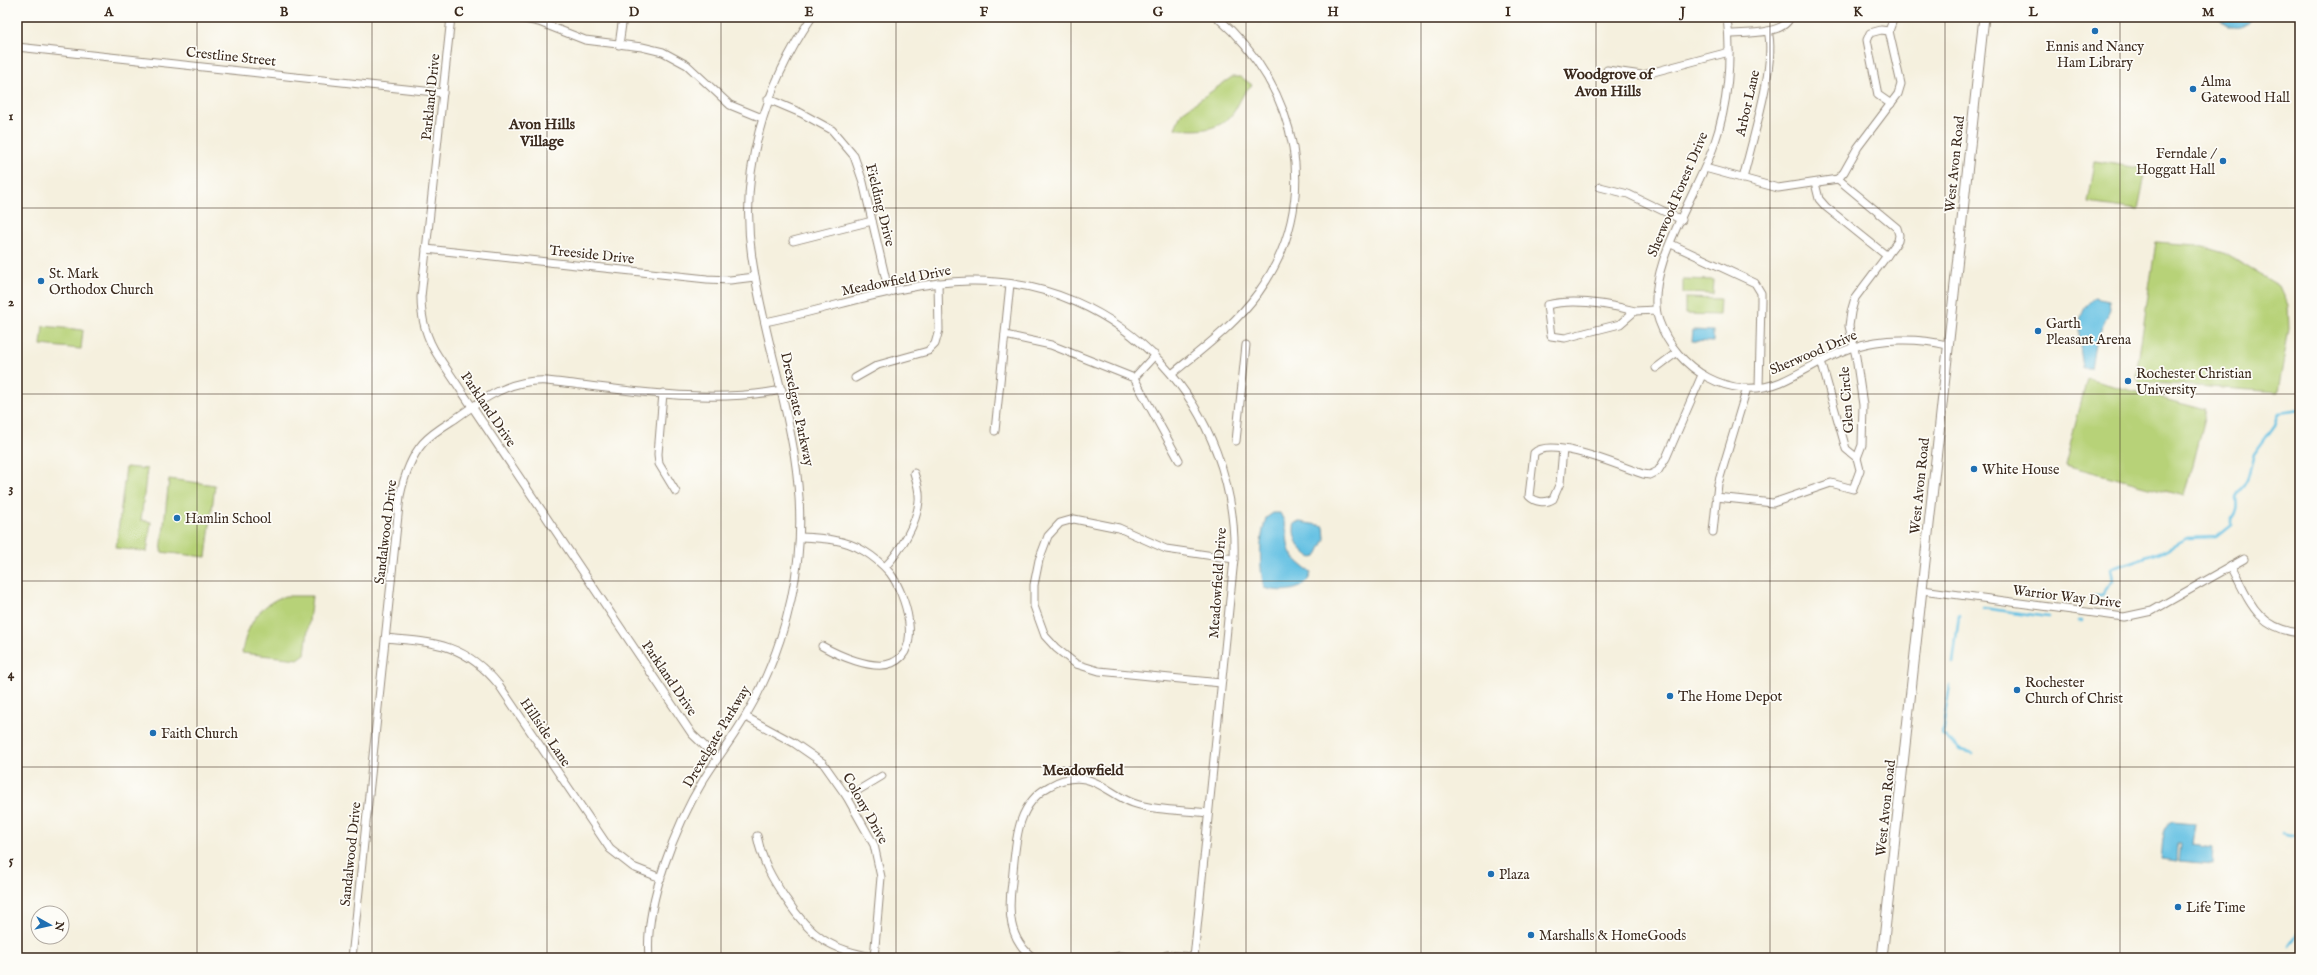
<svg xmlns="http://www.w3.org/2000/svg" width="2317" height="975" font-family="'IM FELL English',serif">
  <rect width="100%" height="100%" fill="#fdfcf7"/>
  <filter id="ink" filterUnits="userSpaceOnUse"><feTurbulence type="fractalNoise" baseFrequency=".025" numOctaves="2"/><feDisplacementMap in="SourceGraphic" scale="8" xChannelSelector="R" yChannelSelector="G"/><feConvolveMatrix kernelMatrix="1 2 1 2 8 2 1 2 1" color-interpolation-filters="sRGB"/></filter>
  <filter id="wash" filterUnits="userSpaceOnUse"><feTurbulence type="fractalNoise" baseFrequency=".012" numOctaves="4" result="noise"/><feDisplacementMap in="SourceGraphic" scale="16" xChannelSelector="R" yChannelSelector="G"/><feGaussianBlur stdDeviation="0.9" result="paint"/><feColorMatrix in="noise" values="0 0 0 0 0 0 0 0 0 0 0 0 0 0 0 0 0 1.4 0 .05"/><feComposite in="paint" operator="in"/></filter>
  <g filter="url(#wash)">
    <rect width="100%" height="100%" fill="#f5f0de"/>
    <g fill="#b7d278" stroke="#797e4b">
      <path d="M1232 77H1241L1252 85C1243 92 1241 100 1235 110 1223 131 1196 132 1175 128L1182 112Z"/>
      <polygon points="2095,161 2146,169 2138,210 2088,203"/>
      <polygon points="2156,242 2197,245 2224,253 2279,286 2288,306 2289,329 2278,392 2140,382 2136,376"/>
      <polygon points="1683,279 1714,280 1713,294 1683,293"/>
      <polygon points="1685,298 1720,299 1719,315 1685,314"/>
      <polygon points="43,326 83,330 81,349 41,345"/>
      <polygon points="2087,379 2206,410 2184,496 2065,465"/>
      <polygon points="126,467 147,469 141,520 151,522 147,552 116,548"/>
      <polygon points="169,479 215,485 206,557 161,552"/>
      <path d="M285 596H312L305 654 298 659 242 653C246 627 259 604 285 596Z"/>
    </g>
    <g fill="#65c1e3" stroke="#507680">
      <path d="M2214 17H2252C2246 34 2224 27 2214 17Z"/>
      <path d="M2094 298 2109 301 2110 310 2095 343 2091 368H2083C2080 344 2072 315 2094 298Z"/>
      <polygon points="1693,330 1713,331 1713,342 1692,341"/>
      <path d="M1273 513H1280C1296 541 1275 548 1311 572 1307 593 1281 593 1264 588 1259 565 1259 540 1266 518Z"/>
      <path d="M1300 522 1324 526 1325 539 1316 557 1312 558C1300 551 1291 537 1295 523Z"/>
      <path d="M2172 821 2195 823 2192 845 2213 848 2212 864 2179 861 2181 844H2178L2177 861 2160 859C2162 847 2160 826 2172 821Z"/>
    </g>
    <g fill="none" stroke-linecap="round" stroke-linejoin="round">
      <g stroke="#65c1e3" stroke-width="2.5">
        <path d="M2090 601 2093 596H2102L2113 581 2111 569 2113 568 2166 550 2187 538 2216 537 2231 525V520C2237 513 2237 507 2236 498L2247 480 2254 454 2275 425 2279 413 2300 410"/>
        <polyline points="1983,608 2049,617"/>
        <polyline points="2078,621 2082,621"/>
        <polyline points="1953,663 1959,615"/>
        <polyline points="1950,685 1942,734 1960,750 1973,753"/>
        <polyline points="2282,834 2290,836 2300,834"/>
        <polyline points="2289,946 2300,930"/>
      </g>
    </g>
  </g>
  <g filter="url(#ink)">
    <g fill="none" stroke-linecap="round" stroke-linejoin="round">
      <g stroke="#988d7e" stroke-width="9">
        <g id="street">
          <path d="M451 17 421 297C421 320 426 338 438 356L692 734 717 758"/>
          <polyline points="515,17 539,22 585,40 642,47 663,52 687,65 730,105 762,118"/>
          <path d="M1727 17C1732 59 1728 105 1714 145 1698 193 1642 272 1659 321 1676 369 1731 403 1781 382 1806 371 1828 355 1854 347 1882 338 1919 338 1947 345"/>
          <polyline points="1889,31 1881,30 1870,33 1867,40 1878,95 1891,104"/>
          <path d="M1729 34C1745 33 1784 35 1790 17"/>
          <polyline points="619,45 623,17"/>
          <polyline points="17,47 443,93"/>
          <polyline points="1607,70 1642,75 1729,52"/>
          <polyline points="768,99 801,113 832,130 854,156 863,182 889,293"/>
          <polyline points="1705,168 1778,188 1838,179"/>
          <path d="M1743 179C1751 143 1777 64 1768 31"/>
          <polyline points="1838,179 1844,172 1858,147 1898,94 1901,84 1889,31 1894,17"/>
          <polyline points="1815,183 1819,199 1826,207 1887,256"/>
          <polyline points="1600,187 1628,194 1682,220"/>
          <polyline points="793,241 872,221"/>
          <polyline points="1671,244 1755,283 1761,293 1761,301 1759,387"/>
          <polyline points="426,249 707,279 730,280 755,277"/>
          <path d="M1635 311C1608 304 1574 298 1547 305L1551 336 1565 338 1620 324 1635 311 1656 310"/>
          <path d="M765 322C832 309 902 282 969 281 1123 278 1239 409 1234 559L1194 958"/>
          <polyline points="1005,335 1051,345 1134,378 1179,460"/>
          <polyline points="1821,361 1846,449 1857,458"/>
          <polyline points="1656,368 1676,353"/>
          <path d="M1172 374C1202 349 1235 325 1258 293 1324 202 1299 88 1217 17"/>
          <polyline points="855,378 878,365 928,351 935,344 939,330 938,283"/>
          <polyline points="1134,378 1155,355"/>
          <polyline points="663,393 658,454 659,464 676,492"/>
          <polyline points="995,431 1010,284"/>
          <polyline points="1236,441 1246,345"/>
          <path d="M1563 449 1560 483 1553 499C1545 504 1535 502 1529 496L1534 453C1552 436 1622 467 1643 474L1650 475 1658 471 1666 458 1702 375"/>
          <polyline points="1716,497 1773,503 1831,483 1853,489 1860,470 1857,458 1862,445 1863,405 1856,357 1849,326 1851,312 1855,298 1898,241 1899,235 1897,228 1838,179"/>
          <polyline points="1713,532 1718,484 1747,388"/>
          <path d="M800 537C822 538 845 539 864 551 874 557 883 565 890 573 905 593 924 650 892 663 873 671 838 655 822 646"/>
          <path d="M2231 566C2249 600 2257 629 2300 633"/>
          <path d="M885 567C900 551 917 524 919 501 920 491 917 482 914 473"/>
          <polyline points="1922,590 2124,617 2152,611 2244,559"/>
          <path d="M386 638C435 642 466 644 499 685L610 849 633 867 661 878"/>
          <polyline points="1221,683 1099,671 1076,664 1056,648 1045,636 1034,606 1034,585 1039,560 1048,536 1060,523 1074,519 1119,528 1166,549 1234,559"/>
          <polyline points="746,717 794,743 823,763 847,797 874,845 881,877 874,958"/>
          <polyline points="847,797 882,776"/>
          <path d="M757 836C762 861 772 879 786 899 810 936 830 950 874 957"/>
          <path d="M352 958 400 496C404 477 410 458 423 443 432 433 444 426 455 419 484 398 510 379 547 381 624 389 704 405 782 390"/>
          <path d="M649 958C644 904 676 825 704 779 717 758 733 738 745 717 774 669 792 612 798 557 809 450 767 361 752 258 739 172 764 87 812 17"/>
          <path d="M1034 958C1008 940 1008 910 1012 882 1016 846 1014 805 1050 786 1060 780 1072 777 1085 779 1103 783 1116 797 1133 803 1156 811 1184 810 1208 813"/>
          <polyline points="1110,958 1120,956 1143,958"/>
          <polyline points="1161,958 1167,955 1194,957"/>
        </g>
      </g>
      <g stroke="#988d7e" stroke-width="11">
        <polyline id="secondary" points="1882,958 1984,17"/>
      </g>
      <use href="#street" stroke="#fff" stroke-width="7"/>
      <use href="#secondary" stroke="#fff" stroke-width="9"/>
    </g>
  </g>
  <path fill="none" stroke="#3b2a1e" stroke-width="1" stroke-opacity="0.55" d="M197 17V958M372 17V958M547 17V958M721 17V958M896 17V958M1071 17V958M1246 17V958M1421 17V958M1596 17V958M1770 17V958M1945 17V958M2120 17V958M17 208H2300M17 394H2300M17 581H2300M17 767H2300"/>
  <g fill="#1f6fb2" stroke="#fdfcf7" stroke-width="1.5">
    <circle cx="2095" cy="31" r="4"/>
    <circle cx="2193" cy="89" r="4"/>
    <circle cx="2223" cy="161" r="4"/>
    <circle cx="41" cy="281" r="4"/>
    <circle cx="2038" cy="331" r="4"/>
    <circle cx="2128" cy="381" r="4"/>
    <circle cx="1974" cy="469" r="4"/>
    <circle cx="177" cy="518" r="4"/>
    <circle cx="2017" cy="690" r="4"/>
    <circle cx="1670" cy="696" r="4"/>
    <circle cx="153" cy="733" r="4"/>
    <circle cx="1491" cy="874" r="4"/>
    <circle cx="2178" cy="907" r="4"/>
    <circle cx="1531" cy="935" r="4"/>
  </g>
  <g text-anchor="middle" stroke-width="3.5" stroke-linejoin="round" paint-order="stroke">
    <g font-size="14" fill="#3b2a1e" stroke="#fdfcf7" text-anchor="start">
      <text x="2095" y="51" text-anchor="middle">Ennis and Nancy<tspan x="2095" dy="16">Ham Library</tspan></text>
      <text x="2201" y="86">Alma<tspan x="2201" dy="16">Gatewood Hall</tspan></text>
      <text x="2215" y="158" text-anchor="end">Ferndale /<tspan x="2215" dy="16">Hoggatt Hall</tspan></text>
      <text x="49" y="278">St. Mark<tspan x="49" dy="16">Orthodox Church</tspan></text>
      <text x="2046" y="328">Garth<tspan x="2046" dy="16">Pleasant Arena</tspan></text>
      <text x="2136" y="378">Rochester Christian<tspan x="2136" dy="16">University</tspan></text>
      <text x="1982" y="474">White House</text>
      <text x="185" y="523">Hamlin School</text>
      <text x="2025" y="687">Rochester<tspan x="2025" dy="16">Church of Christ</tspan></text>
      <text x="1678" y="701">The Home Depot</text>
      <text x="161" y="738">Faith Church</text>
      <text x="1499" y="879">Plaza</text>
      <text x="2186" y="912">Life Time</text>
      <text x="1539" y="940">Marshalls &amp; HomeGoods</text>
    </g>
    <g font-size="14" fill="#3b2a1e" stroke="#fdfcf7">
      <text transform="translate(231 56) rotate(6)" y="5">Crestline Street</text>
      <text transform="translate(430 97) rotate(-84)" y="5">Parkland Drive</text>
      <text transform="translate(1747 103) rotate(-77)" y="5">Arbor Lane</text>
      <text transform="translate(1954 164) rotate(-84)" y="5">West Avon Road</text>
      <text transform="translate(1677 194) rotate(-67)" y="5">Sherwood Forest Drive</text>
      <text transform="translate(881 205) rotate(76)" y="5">Fielding Drive</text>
      <text transform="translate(592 254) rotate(6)" y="5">Treeside Drive</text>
      <text transform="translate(896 280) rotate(-11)" y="5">Meadowfield Drive</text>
      <text transform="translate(1813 352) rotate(-23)" y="5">Sherwood Drive</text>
      <text transform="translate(1846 400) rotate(-94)" y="5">Glen Circle</text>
      <text transform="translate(489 409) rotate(56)" y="5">Parkland Drive</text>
      <text transform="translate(798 409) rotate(78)" y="5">Drexelgate Parkway</text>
      <text transform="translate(1919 486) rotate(-84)" y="5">West Avon Road</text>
      <text transform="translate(385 532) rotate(-83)" y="5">Sandalwood Drive</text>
      <text transform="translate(1217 583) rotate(-86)" y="5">Meadowfield Drive</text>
      <text transform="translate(2067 596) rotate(7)" y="5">Warrior Way Drive</text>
      <text transform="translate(670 678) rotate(56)" y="5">Parkland Drive</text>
      <text transform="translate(546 732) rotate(56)" y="5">Hillside Lane</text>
      <text transform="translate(716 736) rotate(-59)" y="5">Drexelgate Parkway</text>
      <text transform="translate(866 808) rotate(61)" y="5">Colony Drive</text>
      <text transform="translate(1885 808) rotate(-84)" y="5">West Avon Road</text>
      <text transform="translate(350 854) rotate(-84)" y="5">Sandalwood Drive</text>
    </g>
    <g font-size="15" font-weight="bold" fill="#3b2a1e" stroke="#fdfcf7">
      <text x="1608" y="79">Woodgrove of<tspan x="1608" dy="17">Avon Hills</tspan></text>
      <text x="542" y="129">Avon Hills<tspan x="542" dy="17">Village</tspan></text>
      <text x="1083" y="775">Meadowfield</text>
    </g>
  </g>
  <rect width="2317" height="975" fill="none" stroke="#fdfcf7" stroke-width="44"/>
  <g transform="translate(50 925) rotate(98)"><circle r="19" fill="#fdfcf7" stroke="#afa8a0"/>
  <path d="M0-3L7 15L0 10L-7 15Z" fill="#1f6fb2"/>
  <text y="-6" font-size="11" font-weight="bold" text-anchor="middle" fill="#3b2a1e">N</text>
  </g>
  <rect x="22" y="22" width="2273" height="931" fill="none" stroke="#3b2a1e" stroke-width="1.5"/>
  <g font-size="13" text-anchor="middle" font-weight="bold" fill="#3b2a1e">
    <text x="109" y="16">A</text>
    <text x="284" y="16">B</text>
    <text x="459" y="16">C</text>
    <text x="634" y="16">D</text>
    <text x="809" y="16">E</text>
    <text x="984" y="16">F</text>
    <text x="1158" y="16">G</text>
    <text x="1333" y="16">H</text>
    <text x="1508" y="16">I</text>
    <text x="1683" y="16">J</text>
    <text x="1858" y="16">K</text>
    <text x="2033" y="16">L</text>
    <text x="2208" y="16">M</text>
    <text x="11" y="120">1</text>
    <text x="11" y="306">2</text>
    <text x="11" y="492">3</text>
    <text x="11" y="678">4</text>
    <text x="11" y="864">5</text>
  </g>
</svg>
